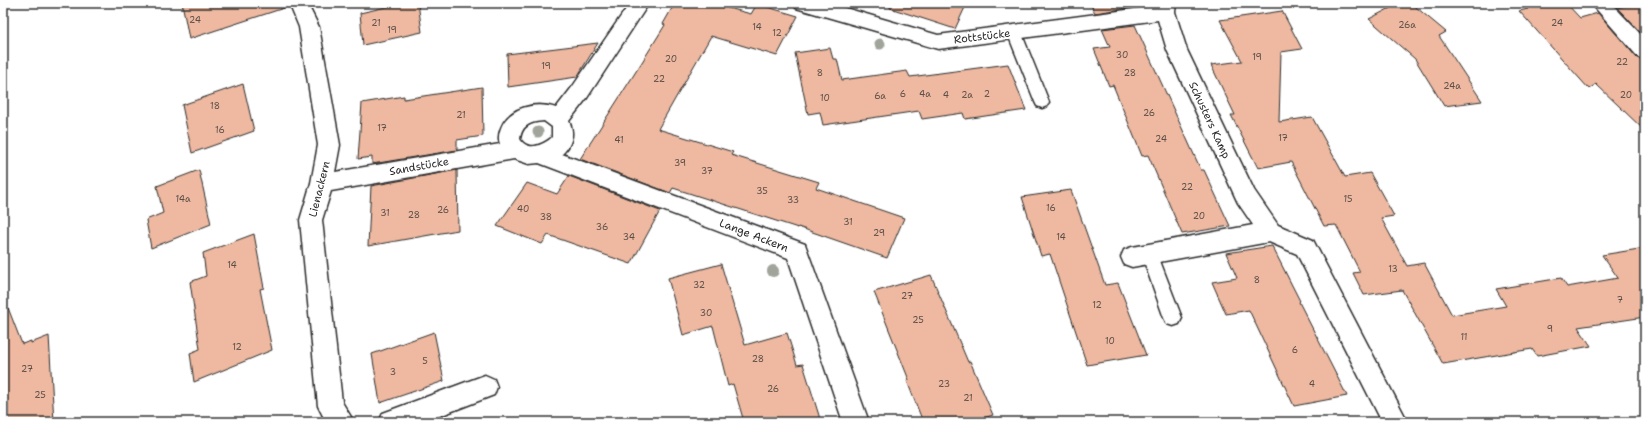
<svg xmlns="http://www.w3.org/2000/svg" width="1648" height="425" font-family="'Shantell Sans',sans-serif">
  <rect width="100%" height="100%" fill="#fff"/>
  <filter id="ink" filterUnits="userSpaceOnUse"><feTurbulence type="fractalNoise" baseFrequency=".025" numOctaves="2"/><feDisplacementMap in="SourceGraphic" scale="8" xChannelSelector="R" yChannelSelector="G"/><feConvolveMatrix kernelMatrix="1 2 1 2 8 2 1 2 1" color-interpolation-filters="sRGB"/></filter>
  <g filter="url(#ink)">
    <g fill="#eeb9a0" stroke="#2b2b2b">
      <polygon points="182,3 283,3 284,8 189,39"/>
      <polygon points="404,3 418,3 422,32 363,45 360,13"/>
      <polygon points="675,3 710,3 751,14 757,4 798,16 777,56 711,36 658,129 733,152 731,155 819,182 816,188 904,218 887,258 798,227 798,228 673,188 670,193 580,159 642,62 665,25 663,24"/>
      <polygon points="891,3 967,3 955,29 890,8"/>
      <polygon points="1090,3 1125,3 1128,8 1095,13"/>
      <polygon points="1400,3 1411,3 1446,32 1439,36 1482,101 1444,106 1415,59 1369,19"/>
      <polygon points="1522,3 1566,3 1580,18 1598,13 1637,58 1645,61 1645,131 1596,84 1589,89 1519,11 1528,9"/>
      <polygon points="1635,3 1645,3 1645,37 1617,8"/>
      <polygon points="1282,11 1302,49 1281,52 1279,122 1312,117 1345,177 1370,173 1394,216 1381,218 1407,266 1424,263 1452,315 1506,306 1496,289 1561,278 1567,287 1618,278 1602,255 1645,248 1645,317 1578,327 1591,346 1537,356 1532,349 1443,364 1402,290 1364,295 1353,273 1360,272 1336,225 1324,226 1291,162 1258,168 1231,115 1235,115 1211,65 1242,61 1220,20"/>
      <polygon points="1135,25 1201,170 1204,170 1230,226 1182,234 1148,155 1142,156 1113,85 1109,86 1094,49 1110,47 1102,29"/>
      <polygon points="598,43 577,77 508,87 507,54"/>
      <polygon points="830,48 833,59 837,59 842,80 907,71 910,77 1008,64 1026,110 965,119 963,113 922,119 919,111 823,125 820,112 808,114 795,53"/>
      <polygon points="243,84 254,131 192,153 182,105"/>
      <polygon points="482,87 483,136 457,140 457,150 372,164 372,157 358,159 362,103 404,96 404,99"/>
      <polygon points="199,170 211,224 151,248 146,220 163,213 157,186"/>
      <polygon points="457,170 458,230 368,246 371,186"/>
      <polygon points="569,176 660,211 631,264 548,235 542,244 497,226 527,183 557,194"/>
      <polygon points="1071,190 1105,285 1118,283 1146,355 1087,365 1050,254 1041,256 1022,197"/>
      <polygon points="254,234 264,288 260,289 272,350 194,382 190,353 200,349 190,282 206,276 203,253"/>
      <polygon points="1272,246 1300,301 1299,302 1347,396 1294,406 1249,310 1226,314 1212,282 1237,278 1226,253"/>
      <polygon points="721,264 745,345 787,333 797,365 803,364 821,422 744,422 733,384 728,386 713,326 683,335 668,278"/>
      <polygon points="931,275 968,362 970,361 993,415 971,422 923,422 907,381 909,380 874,292"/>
      <polygon points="5,300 22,344 31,341 31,343 49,336 54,422 3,422 3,301"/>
      <polygon points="434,332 444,381 380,403 372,354"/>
    </g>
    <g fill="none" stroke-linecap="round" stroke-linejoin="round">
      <g stroke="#2b2b2b" stroke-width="3">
        <g id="service">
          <polygon points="1014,27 1019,28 1021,32 1049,102 1047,106 1042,108 1037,106 1035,102 1007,32 1009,28"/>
          <polygon points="1149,246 1155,248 1157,253 1182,318 1179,324 1173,326 1167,324 1164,318 1141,253 1143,248"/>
        </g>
      </g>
      <g stroke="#2b2b2b" stroke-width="3">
        <g id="minor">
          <path d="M289 3H307L319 27 340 145 335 172 500 144C498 139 499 133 501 128 509 107 536 101 556 108L573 86 630 3H649L587 98 569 121C575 133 572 145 562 154L805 244 869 422H843L788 258 539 163 529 164 514 159 331 191 322 220 342 402 354 422H326L318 406 300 220 311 183 318 145 299 27ZM544 121 552 127V137L550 139C541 146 527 151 520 139 522 125 530 122 544 121Z"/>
          <polygon points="794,3 828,3 938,35 1157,6 1158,3 1176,3 1175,12 1187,50 1254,190 1278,225 1313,240 1408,422 1382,422 1297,254 1269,242 1132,267 1124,264 1121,257 1124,250 1132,247 1253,225 1238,203 1167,50 1158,20 938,49 796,8"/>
          <polygon points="1591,3 1611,3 1645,39 1645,60 1638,57"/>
          <polygon points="485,375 494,379 497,387 494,395 424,422 379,422 383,413"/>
        </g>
      </g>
      <use href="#service" fill="#fff" fill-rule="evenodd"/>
      <use href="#minor" fill="#fff" fill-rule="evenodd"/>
    </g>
    <g fill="#a0a49a">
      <circle cx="880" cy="44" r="5.5"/>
      <circle cx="538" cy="132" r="5.5"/>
      <circle cx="773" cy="271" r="6"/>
    </g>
  </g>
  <g text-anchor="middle" stroke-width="4" stroke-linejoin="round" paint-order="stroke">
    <g font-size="9" fill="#5c4e48">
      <text x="195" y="23">24</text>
      <text x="376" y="26">21</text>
      <text x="1557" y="26">24</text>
      <text x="1407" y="28">26a</text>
      <text x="757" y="30">14</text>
      <text x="392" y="33">19</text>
      <text x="777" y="36">12</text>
      <text x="1122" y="58">30</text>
      <text x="1257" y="60">19</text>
      <text x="671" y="62">20</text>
      <text x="1622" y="65">22</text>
      <text x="546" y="69">19</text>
      <text x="820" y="76">8</text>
      <text x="1130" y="76">28</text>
      <text x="659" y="82">22</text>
      <text x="1452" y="89">24a</text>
      <text x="903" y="97">6</text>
      <text x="925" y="97">4a</text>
      <text x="987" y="97">2</text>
      <text x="946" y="98">4</text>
      <text x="967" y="98">2a</text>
      <text x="1626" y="98">20</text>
      <text x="880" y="99">6a</text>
      <text x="825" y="101">10</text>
      <text x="215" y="109">18</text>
      <text x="1149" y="116">26</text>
      <text x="461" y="118">21</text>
      <text x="382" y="131">17</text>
      <text x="220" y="133">16</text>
      <text x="1283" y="141">17</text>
      <text x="1161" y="142">24</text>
      <text x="619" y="143">41</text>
      <text x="680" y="166">39</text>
      <text x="707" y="174">37</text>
      <text x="1187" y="190">22</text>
      <text x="762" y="194">35</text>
      <text x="183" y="202">14a</text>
      <text x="1348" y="202">15</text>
      <text x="793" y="203">33</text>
      <text x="1051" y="211">16</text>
      <text x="523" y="212">40</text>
      <text x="443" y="213">26</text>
      <text x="385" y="216">31</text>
      <text x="414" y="218">28</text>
      <text x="1199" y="219">20</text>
      <text x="546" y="220">38</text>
      <text x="848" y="225">31</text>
      <text x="602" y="230">36</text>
      <text x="879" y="236">29</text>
      <text x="629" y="240">34</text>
      <text x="1061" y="240">14</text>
      <text x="232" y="268">14</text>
      <text x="1393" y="272">13</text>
      <text x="1257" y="283">8</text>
      <text x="699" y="288">32</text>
      <text x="907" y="299">27</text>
      <text x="1620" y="303">7</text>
      <text x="1097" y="308">12</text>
      <text x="706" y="316">30</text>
      <text x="918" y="323">25</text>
      <text x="1550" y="332">9</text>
      <text x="1464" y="340">11</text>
      <text x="1110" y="344">10</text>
      <text x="237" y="350">12</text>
      <text x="1295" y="353">6</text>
      <text x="758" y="362">28</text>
      <text x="425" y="364">5</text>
      <text x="27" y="372">27</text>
      <text x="393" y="375">3</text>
      <text x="944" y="387">23</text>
      <text x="1312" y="387">4</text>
      <text x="773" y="392">26</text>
      <text x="40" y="398">25</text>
      <text x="968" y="401">21</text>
    </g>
    <g font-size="11" fill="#2b2b2b" stroke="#fff">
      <text transform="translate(982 36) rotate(-7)" y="4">Rottstücke</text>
      <text transform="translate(1210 120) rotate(65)" y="4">Schusters Kamp</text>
      <text transform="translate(419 166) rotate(-10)" y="4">Sandstücke</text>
      <text transform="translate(319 189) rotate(-76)" y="4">Lienackern</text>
      <text transform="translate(754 235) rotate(21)" y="4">Lange Ackern</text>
    </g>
  </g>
  <rect width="1648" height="425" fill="none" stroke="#fff" stroke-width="16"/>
  <rect x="8" y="8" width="1632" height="409" fill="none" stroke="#2b2b2b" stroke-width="1.5" filter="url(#ink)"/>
</svg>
